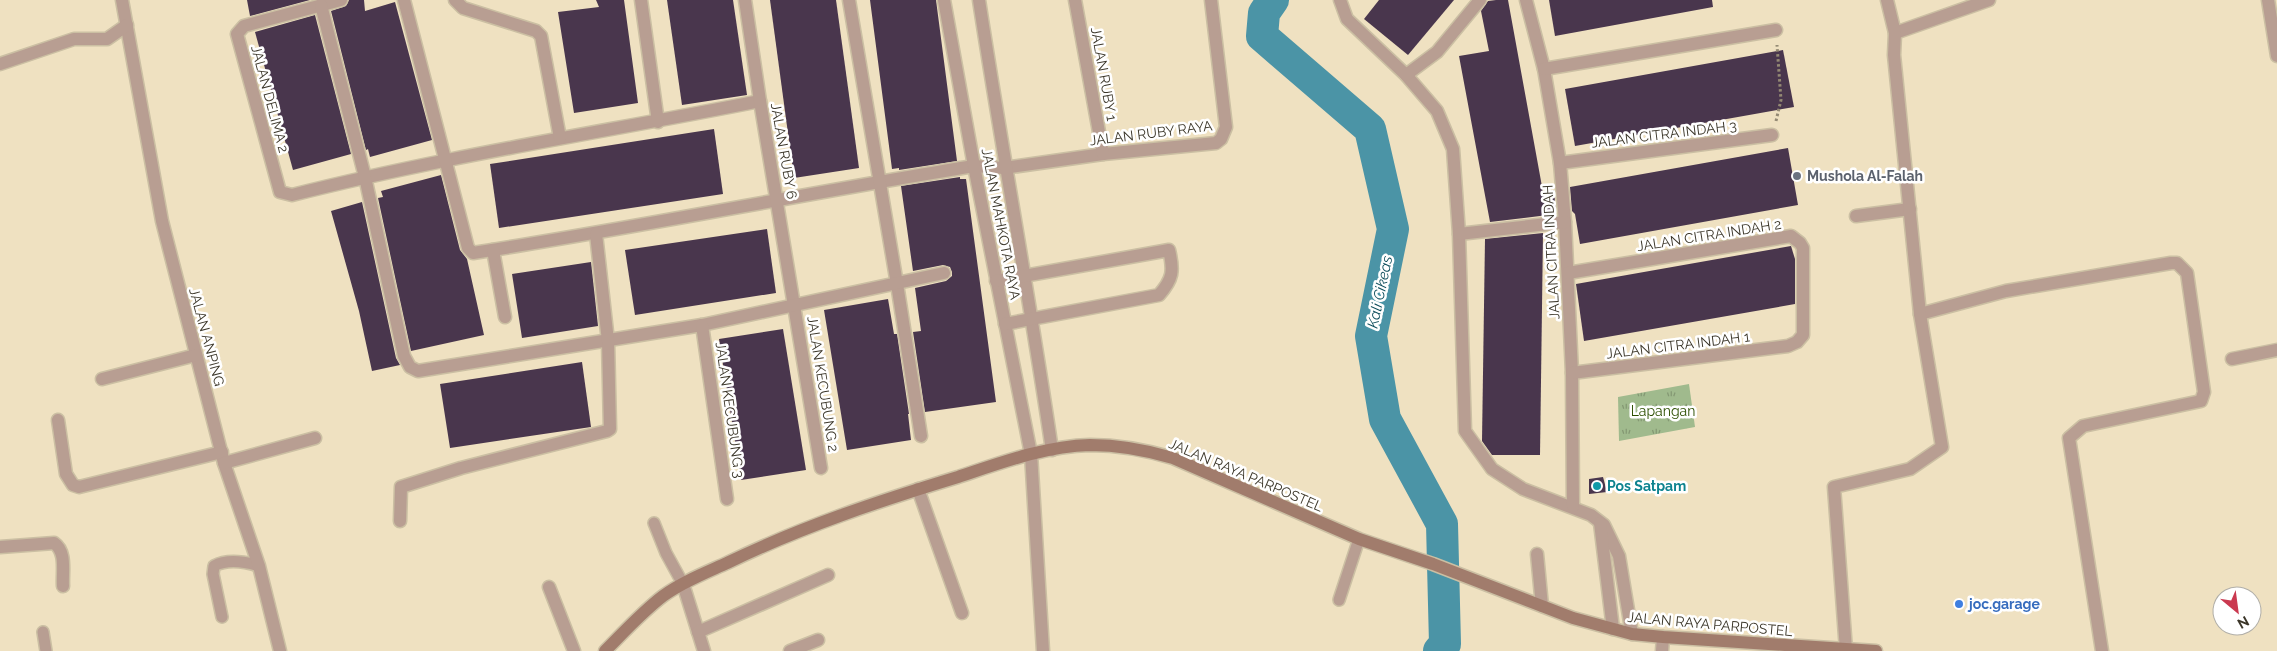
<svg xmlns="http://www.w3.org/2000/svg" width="2277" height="651" font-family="Raleway,sans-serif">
  <defs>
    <pattern id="grass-tufts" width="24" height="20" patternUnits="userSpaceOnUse" patternTransform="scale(1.25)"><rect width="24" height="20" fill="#a0ba8d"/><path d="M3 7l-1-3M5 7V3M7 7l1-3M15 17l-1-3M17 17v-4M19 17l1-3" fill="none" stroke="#849873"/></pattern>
  </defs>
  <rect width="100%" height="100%" fill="#efe1c1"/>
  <polygon fill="url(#grass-tufts)" points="1689,384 1695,427 1619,441 1618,397"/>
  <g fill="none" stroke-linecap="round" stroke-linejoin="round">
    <polyline stroke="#4b94a6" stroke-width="32" points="1273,0 1264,13 1262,36 1370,129 1393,229 1371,336 1385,419 1442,524 1445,644 1439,651"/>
  </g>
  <g fill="#49364d">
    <polygon points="247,0 310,0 250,16"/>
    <polygon points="349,0 364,0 365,11 395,2 432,140 370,157 368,149 366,150 331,11 346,6"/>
    <polygon points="596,0 624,0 638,103 574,113 558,12 599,7"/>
    <polygon points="667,0 733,0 747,95 682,105"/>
    <polygon points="770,0 836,0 859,168 794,178"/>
    <polygon points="870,0 936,0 957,161 899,170 899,168 892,169"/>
    <polygon points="1379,0 1454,0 1408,55 1364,19"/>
    <polygon points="1496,0 1508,0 1543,192 1554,190 1556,214 1490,222 1459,56 1489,51 1481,11 1488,1"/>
    <polygon points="1549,0 1712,0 1713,7 1555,36"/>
    <polygon points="315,15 351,154 293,170 255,32"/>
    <polygon points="1783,50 1794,107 1575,146 1565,89"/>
    <polygon points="714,129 723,194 499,228 490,164"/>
    <polygon points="1788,148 1798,205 1580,244 1575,214 1572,211 1570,187"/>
    <polygon points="441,175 460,250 467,259 484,335 411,351 378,198 383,197 381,191"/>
    <polygon points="960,177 960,179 966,179 996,402 925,412 913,332 921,331 915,288 946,281 952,276 952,272 950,267 943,265 913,271 901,186"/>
    <polygon points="362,202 396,358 400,365 372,371 359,311 331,211"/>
    <polygon points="767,229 776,293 635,315 625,250"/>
    <polygon points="1543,233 1540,455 1492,455 1482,441 1485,239"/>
    <polygon points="1791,246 1795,259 1795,304 1584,341 1576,284"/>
    <polygon points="591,262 598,326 522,338 512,274"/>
    <polygon points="888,299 894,334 897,334 909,414 908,414 911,440 847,450 824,310"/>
    <polygon points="783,329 806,470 741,480 719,339"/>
    <polygon points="582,362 591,427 450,448 440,384"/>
    <polygon points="1603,477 1607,492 1589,494 1589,479"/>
  </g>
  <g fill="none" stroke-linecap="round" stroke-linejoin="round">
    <g stroke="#cbbfa3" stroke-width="14">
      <g id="lane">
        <polyline points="654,523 666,553 683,584"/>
        <polyline points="1339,600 1359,539"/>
        <path d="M222 617 213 574 214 566C227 559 246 562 259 566"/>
        <polyline points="43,632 46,651"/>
      </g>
    </g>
    <g stroke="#cbbfa3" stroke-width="15">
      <g id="street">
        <polyline points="122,0 162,221 224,463 259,566 280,651"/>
        <path d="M341 0 244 26 237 34 280 192 292 195C446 156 604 132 760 101"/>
        <path d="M404 0 468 248 473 253C641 227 807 193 974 166L1004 168 1103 154 1216 143 1221 139 1226 127 1211 0"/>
        <polyline points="455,0 463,8 536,31 541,36 560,138"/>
        <polyline points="641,0 658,122"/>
        <polyline points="745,0 760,101 821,468"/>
        <polyline points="849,0 897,284 921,436"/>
        <polyline points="944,0 974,166 1031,454 1043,651"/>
        <path d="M979 0C1002 150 1030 300 1052 450"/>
        <polyline points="1075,0 1103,154"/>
        <polyline points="1340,0 1347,19 1406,75 1437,111 1453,149 1459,234 1465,431 1492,469 1523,489 1591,515 1604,525 1619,556 1632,634"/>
        <polyline points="1526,0 1544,69 1560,163 1565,222 1572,373 1573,506"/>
        <polyline points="2268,0 2277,56"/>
        <polyline points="321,5 365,177 404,356 410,367 418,371 702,325 944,273"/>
        <polyline points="1895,33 1989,0"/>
        <polyline points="0,64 74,39 107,39 127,25"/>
        <polyline points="1544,69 1776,30"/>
        <polyline points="1406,75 1437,52 1480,0"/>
        <polyline points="1560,163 1772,135"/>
        <polyline points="1856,216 1910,209"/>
        <polyline points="1459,234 1565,222"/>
        <polyline points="493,250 505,317"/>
        <polyline points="1568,273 1791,236 1800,243 1803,248 1803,335 1797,342 1788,346 1572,373"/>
        <path d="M996 281 1169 250C1174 271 1173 279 1159 295L1005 324"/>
        <polyline points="1920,314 2006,291 2171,263 2177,263 2187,273 2204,392 2201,401 2083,426 2069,438 2102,651"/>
        <polyline points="702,325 727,499"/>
        <polyline points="2232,359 2277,350"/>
        <polyline points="102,379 196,355"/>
        <polyline points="58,420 66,474 73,485 79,487 222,452"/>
        <polyline points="224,463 315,438"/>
        <polyline points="918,489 962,613"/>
        <polyline points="400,521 401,487 461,468 607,431 610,429 608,341 596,234"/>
        <polyline points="1600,523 1613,629"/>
        <path d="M0 547 54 543C67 552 62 572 63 586"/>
        <polyline points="1537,554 1542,606"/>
        <polyline points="683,584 704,651"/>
        <polyline points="549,587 574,651"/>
        <polyline points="698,632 828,575"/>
        <polyline points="1846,650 1834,487 1910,469 1942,447 1920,314 1894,55 1895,33 1887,0"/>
        <polyline points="790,651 818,640"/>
        <polyline points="1662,651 1663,637"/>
      </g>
    </g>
    <g stroke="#cbbfa3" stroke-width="15">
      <path id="secondary" d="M605 651C624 632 642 612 663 596 682 582 705 573 727 563 801 527 879 501 958 477 1000 463 1045 446 1090 445 1118 445 1146 450 1173 458L1359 539 1433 564 1573 618 1632 634 1663 637 1876 651"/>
    </g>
    <polyline stroke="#948a74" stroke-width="3" stroke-dasharray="2.5 2.5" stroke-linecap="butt" points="1776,121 1781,100 1777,45"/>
    <use href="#lane" stroke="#b89e92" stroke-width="11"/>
    <use href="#street" stroke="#b89e92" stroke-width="12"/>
    <use href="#secondary" stroke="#a17c6c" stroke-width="12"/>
  </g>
  <circle fill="#6b7280" stroke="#fff" stroke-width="2" cx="1797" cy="176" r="5"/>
  <circle fill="#0f9aa8" stroke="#fff" stroke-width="2" cx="1597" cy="486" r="5"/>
  <circle fill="#3f7fe0" stroke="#fff" stroke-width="2" cx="1959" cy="604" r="5"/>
  <g text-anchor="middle" stroke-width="5" stroke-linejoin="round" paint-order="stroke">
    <g font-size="14" fill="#3b3629" stroke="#fff">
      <text transform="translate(1104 74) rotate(80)" y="5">JALAN RUBY 1</text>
      <text transform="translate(270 99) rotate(75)" y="5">JALAN DELIMA 2</text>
      <text transform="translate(1151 133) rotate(-7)" y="5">JALAN RUBY RAYA</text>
      <text transform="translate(1664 134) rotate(-7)" y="5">JALAN CITRA INDAH 3</text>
      <text transform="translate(784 151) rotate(80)" y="5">JALAN RUBY 6</text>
      <text transform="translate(1001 224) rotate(79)" y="5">JALAN MAHKOTA RAYA</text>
      <text transform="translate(1709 235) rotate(-9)" y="5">JALAN CITRA INDAH 2</text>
      <text transform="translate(1551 252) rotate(-93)" y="5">JALAN CITRA INDAH</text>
      <text transform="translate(207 337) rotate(75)" y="5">JALAN ANPING</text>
      <text transform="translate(1678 345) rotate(-7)" y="5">JALAN CITRA INDAH 1</text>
      <text transform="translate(823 384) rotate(81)" y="5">JALAN KECUBUNG 2</text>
      <text transform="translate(730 410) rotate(82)" y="5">JALAN KECUBUNG 3</text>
      <text transform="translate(1246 475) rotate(23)" y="5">JALAN RAYA PARPOSTEL</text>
      <text transform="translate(1710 624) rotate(5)" y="5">JALAN RAYA PARPOSTEL</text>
    </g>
    <g font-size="14" font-weight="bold" fill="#5b616d" stroke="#fff" text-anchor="start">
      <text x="1807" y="181">Mushola Al-Falah</text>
    </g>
    <g font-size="14" fill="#2d4f01" stroke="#fff">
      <text x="1663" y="416">Lapangan</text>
    </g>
    <g font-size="14" font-weight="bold" fill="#0d838f" stroke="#fff" text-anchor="start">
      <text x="1607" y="491">Pos Satpam</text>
    </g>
    <g font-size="14" font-weight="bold" fill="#366cbe" stroke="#fff" text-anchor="start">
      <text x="1969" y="609">joc.garage</text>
    </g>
    <g font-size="15" font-style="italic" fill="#0e4e5c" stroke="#fff">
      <text transform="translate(1380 292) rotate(-78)" y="5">Kali Cikeas</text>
    </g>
  </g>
  <g transform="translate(2237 611) rotate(151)"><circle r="24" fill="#ffffff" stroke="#b1afa9"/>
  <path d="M0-4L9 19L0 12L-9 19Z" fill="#ca3950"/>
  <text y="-8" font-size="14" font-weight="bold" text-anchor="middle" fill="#3b3629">N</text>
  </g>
</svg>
